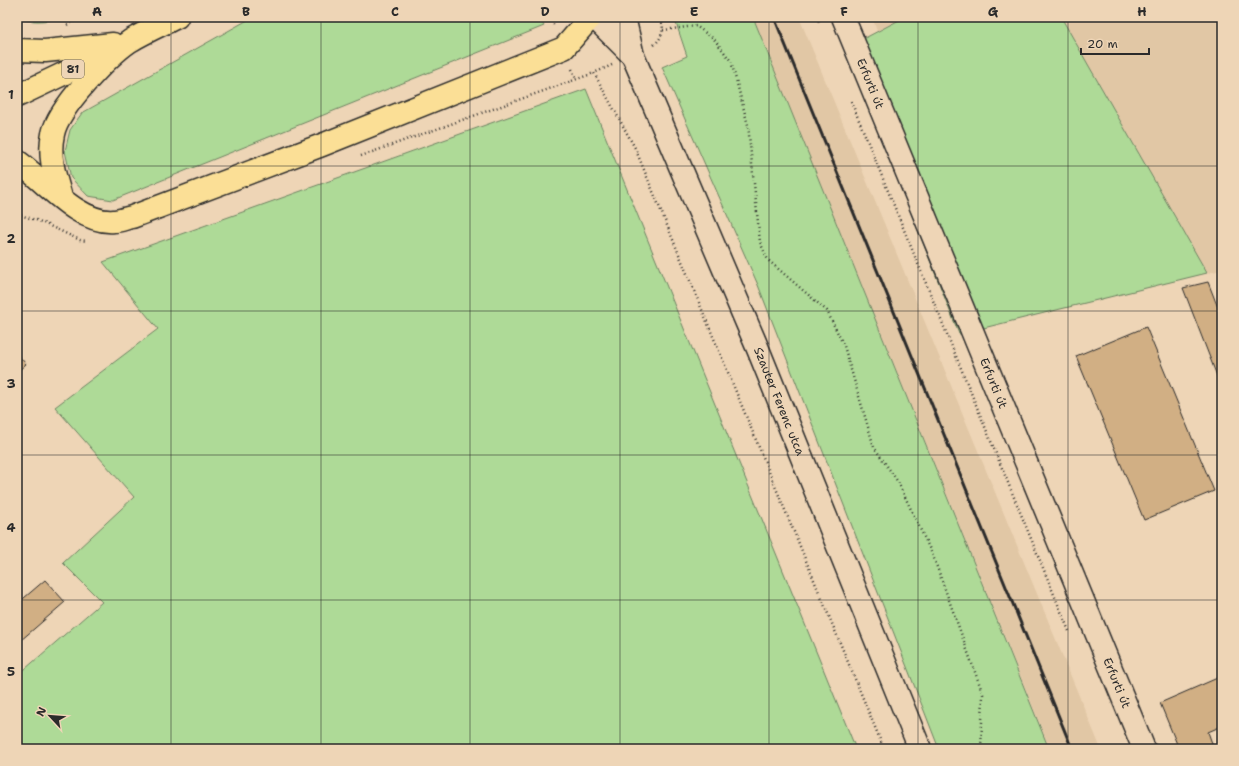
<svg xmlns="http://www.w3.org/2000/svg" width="1239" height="766" font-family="'Shantell Sans',sans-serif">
  <rect width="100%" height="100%" fill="#eed5b6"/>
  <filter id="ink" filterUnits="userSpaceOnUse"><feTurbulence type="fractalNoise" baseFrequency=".025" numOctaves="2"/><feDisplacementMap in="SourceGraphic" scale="8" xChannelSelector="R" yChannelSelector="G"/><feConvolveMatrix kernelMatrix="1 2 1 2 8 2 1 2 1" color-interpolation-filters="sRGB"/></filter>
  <g filter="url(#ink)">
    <g fill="#e1c7a5">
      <polygon points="753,17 799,17 1101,749 1050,749"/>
      <polygon points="872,17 905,17 877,31"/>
      <polygon points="1061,17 1222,17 1222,270 1207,273"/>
    </g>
    <g fill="#aeda97" stroke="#6c8261">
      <path d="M19 17H58C49 22 29 23 19 17Z"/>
      <polygon points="253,17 539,17 544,26 113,200 88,196 71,178 65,151 70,130 82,113"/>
      <polygon points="674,17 753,17 1049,749 939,749 758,285 662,67 687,56"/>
      <polygon points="905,17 1061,17 1207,273 959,334 846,48"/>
      <polygon points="586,89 856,749 17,749 17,676 102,602 63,563 134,497 55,407 158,329 103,262"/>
    </g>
    <g fill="#d1af84" stroke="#2b2b2b">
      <polygon points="1208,282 1222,318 1222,389 1183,288"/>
      <polygon points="1146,327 1214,491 1144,520 1076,356"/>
      <polygon points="17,354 26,364 17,372"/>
      <polygon points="45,580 65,602 20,641 17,638 17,604"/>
      <polygon points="1222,676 1222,726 1208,732 1214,749 1179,749 1160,703"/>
    </g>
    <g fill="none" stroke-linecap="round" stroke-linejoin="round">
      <g stroke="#2b2b2b" stroke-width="25">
        <g id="minor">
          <polyline points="594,17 633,56"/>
          <path id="s1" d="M624 17 633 56 758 349 920 749"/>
          <path id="s2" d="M843 17 1144 749"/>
        </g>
      </g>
      <g stroke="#2b2b2b" stroke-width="25">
        <g id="major">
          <polyline points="17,50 45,51 113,44"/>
          <polyline points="17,96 109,52"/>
          <path d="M17 161C45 181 78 224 114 221 120 221 126 218 132 217L322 145 564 48 591 17"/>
          <path d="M61 197C55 177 48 156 53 134 58 108 108 56 130 41 145 32 161 25 177 17"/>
        </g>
      </g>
      <g stroke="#2b2b2b" stroke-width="2.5" stroke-dasharray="1 3" stroke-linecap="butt">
        <polyline points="552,17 551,19 554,25"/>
        <polyline points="817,17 820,24"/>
        <polyline points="67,25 82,17"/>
        <polyline points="663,30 696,26 714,39 731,61 748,125 760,242 768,260 827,311 844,346 874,447 898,482 933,556 983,694 981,749"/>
        <path d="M654 45C663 37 665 28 660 17"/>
        <polyline points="612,65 594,73 635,148 884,749"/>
        <polyline points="572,69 576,79"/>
        <polyline points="851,101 1069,631"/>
        <polyline points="361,156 594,73"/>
        <polyline points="17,214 39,221 80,240 87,241"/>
      </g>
      <use href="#minor" stroke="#eed5b6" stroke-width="22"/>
      <use href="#major" stroke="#fbdf96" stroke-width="22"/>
      <polyline stroke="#2b2b2b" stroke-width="3" points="774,17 1072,749"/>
    </g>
  </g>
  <path fill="none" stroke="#2b2b2b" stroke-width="1" stroke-opacity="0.55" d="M171 17V749M321 17V749M470 17V749M620 17V749M769 17V749M918 17V749M1068 17V749M17 166H1222M17 311H1222M17 455H1222M17 600H1222"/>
  <g text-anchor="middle" stroke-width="3" stroke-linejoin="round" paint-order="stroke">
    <rect fill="#eed5b6" stroke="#665e55" stroke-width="1" x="62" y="60" width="22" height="18" rx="3"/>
    <g font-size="11" font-weight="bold" fill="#2b2b2b">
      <text x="73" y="73">81</text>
    </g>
    <g font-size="12" fill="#2b2b2b" stroke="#eed5b6">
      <text dy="4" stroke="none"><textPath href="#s2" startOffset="72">Erfurti út</textPath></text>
      <text dy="4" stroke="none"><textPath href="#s2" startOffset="396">Erfurti út</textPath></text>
      <text dy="4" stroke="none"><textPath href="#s1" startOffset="415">Szauter Ferenc utca</textPath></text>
      <text dy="4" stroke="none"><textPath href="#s2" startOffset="720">Erfurti út</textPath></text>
    </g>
  </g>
  <rect width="1239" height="766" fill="none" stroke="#eed5b6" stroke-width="44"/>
  <g transform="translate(50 716) rotate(296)" stroke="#eed5b6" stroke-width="3" paint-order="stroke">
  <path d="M0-3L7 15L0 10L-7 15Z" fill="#2b2b2b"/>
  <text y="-6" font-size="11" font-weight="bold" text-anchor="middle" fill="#2b2b2b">N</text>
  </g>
  <path d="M1081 48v6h68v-6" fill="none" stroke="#2b2b2b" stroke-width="2"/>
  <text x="1087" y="48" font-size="12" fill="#2b2b2b" stroke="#eed5b6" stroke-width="3" paint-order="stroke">20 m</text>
  <rect x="22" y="22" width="1195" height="722" fill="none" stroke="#2b2b2b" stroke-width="1.5"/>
  <g font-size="13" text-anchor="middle" font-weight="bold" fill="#2b2b2b">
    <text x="97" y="16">A</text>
    <text x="246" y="16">B</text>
    <text x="395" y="16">C</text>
    <text x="545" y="16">D</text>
    <text x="694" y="16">E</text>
    <text x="844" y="16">F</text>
    <text x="993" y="16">G</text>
    <text x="1142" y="16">H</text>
    <text x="11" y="99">1</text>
    <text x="11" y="243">2</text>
    <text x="11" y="388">3</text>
    <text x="11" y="532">4</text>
    <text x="11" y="676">5</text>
  </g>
</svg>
